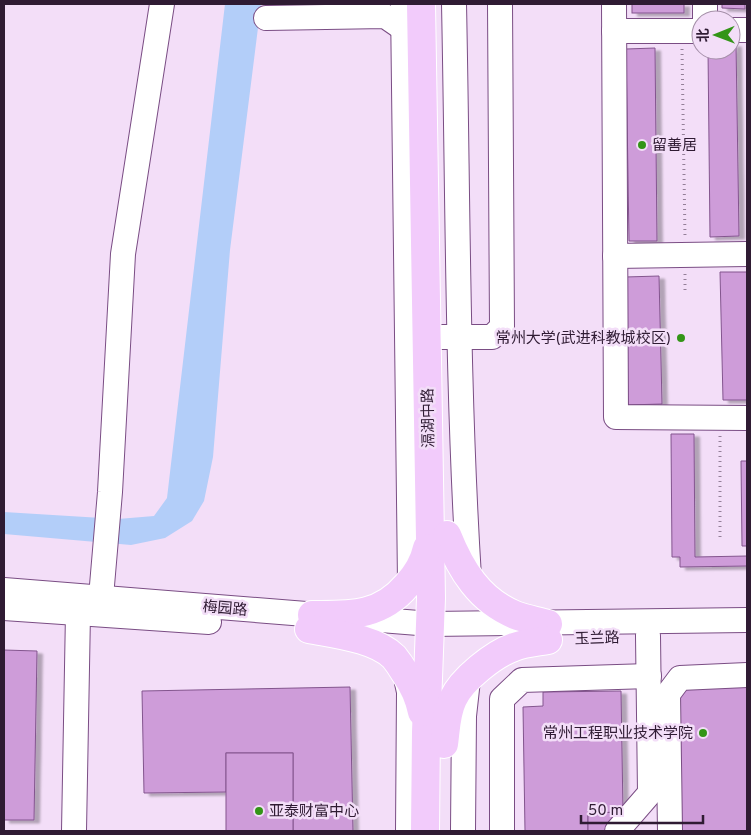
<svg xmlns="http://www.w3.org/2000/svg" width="751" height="835" font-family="Overpass,'Noto Sans SC',sans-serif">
  <defs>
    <filter id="shadow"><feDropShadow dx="5.5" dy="3" stdDeviation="1" flood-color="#0004"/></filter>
  </defs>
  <rect width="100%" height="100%" fill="#f3def8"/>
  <polygon fill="#b3cef9" points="225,4 261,4 230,250 213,457 204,501 192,521 165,538 131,545 4,534 4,512 118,519 154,516 167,498"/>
  <g fill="#ce9cd9" stroke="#83558e" filter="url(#shadow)">
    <rect x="632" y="4" width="52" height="9"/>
    <polygon points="722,4 745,4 745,9 722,8"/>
    <polygon points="731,44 736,44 739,236 710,237 708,50 731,50"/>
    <polygon points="655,48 657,241 629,241 626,49"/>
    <polygon points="720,272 747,272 747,400 723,400"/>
    <polygon points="659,276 662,404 627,405 625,277"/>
    <polygon points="671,434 694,434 695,557 747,556 747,566 680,567 680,557 672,557"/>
    <polygon points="741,461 747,461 747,546 742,546"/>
    <polygon points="4,650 37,651 34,820 4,820"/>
    <polygon points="350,687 353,831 293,831 293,753 226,753 226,792 144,793 142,691"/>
    <polygon points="747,687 747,831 679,831 676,688"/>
    <polygon points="621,691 623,812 588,813 588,831 525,831 523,707 543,706 543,692"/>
    <rect x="226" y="753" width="67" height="78"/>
    <polygon points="623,812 605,831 588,831 588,813"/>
  </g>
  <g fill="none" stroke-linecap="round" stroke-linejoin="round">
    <g stroke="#7a4d84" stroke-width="26">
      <g id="minor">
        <polyline points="403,4 410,582"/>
        <path d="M454 4C458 195 457 386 469 577"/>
        <polyline points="614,4 616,417 747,418"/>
        <polyline points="705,4 705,20"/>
        <polyline points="266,18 385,16 398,25 417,26"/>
        <polyline points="731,30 747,30"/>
        <polyline points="614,31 701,31"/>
        <polyline points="615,256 747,254"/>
        <polyline points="442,337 492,337 502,327 500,4"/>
        <polyline points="4,590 431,624 747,620"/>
        <polyline points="101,597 110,492 123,254 162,4"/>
        <polyline points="4,608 209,622"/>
        <polyline points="407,683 409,692 408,831"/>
        <polyline points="74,831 78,613"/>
        <polyline points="463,831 464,716 468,680"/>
        <polyline points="502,831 502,699 522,680 649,676"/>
        <polyline points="617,831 650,793 648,636"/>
        <polyline points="670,831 668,694 680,678 747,675"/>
      </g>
    </g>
    <g stroke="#fff" stroke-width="30">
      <g id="major">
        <polyline points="421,4 431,598 426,732 425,831"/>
        <path d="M447 535C461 570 479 600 515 615 525 619 538 621 548 624"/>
        <path d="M312 615C350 615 380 617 407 585 417 574 424 562 427 548"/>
        <path d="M309 629C334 634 375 638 394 657 398 662 402 668 405 673 414 686 419 697 422 712"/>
        <path d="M444 744C446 730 446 713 453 699 462 679 494 654 514 647 524 643 537 642 548 640"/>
      </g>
    </g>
    <g stroke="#937f98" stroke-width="3" stroke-dasharray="1 4" stroke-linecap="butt">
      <polyline points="682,49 685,237"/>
      <polyline points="685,274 685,293"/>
      <polyline points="720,537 720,436"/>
    </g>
    <use href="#minor" stroke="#fff" stroke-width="24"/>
    <use href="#major" stroke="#f2cbfb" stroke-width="28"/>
  </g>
  <g fill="#339517" stroke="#f3def8" stroke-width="2">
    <circle cx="642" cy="145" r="5"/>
    <circle cx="681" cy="338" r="5"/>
    <circle cx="703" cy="733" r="5"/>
    <circle cx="259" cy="811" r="5"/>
  </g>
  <g text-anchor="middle" stroke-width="5" stroke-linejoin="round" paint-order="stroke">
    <g font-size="15" fill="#2f1b33" stroke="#f3def8" text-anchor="start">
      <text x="652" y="150">留善居</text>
      <text x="671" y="343" text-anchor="end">常州大学(武进科教城校区)</text>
      <text x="693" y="738" text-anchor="end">常州工程职业技术学院</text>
      <text x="269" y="816">亚泰财富中心</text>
    </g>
    <g font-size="15" fill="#2f1b33" stroke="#f3def8">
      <text transform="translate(428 418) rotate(-91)" y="5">滆湖中路</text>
      <text transform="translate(225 608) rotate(5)" y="5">梅园路</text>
      <text transform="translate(597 638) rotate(-2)" y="5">玉兰路</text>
    </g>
  </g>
  <rect width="751" height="835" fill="none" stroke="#2f1b33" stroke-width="10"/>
  <g transform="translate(716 35) rotate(269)"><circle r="24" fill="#f3def8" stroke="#a590a9"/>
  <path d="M0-4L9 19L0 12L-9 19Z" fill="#339517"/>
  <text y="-8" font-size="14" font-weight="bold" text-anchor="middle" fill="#2f1b33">北</text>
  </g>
  <path d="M581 815v8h122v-8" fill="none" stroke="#2f1b33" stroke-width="2.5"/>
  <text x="588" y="815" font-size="15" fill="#2f1b33" stroke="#f3def8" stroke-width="4" paint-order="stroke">50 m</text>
</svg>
